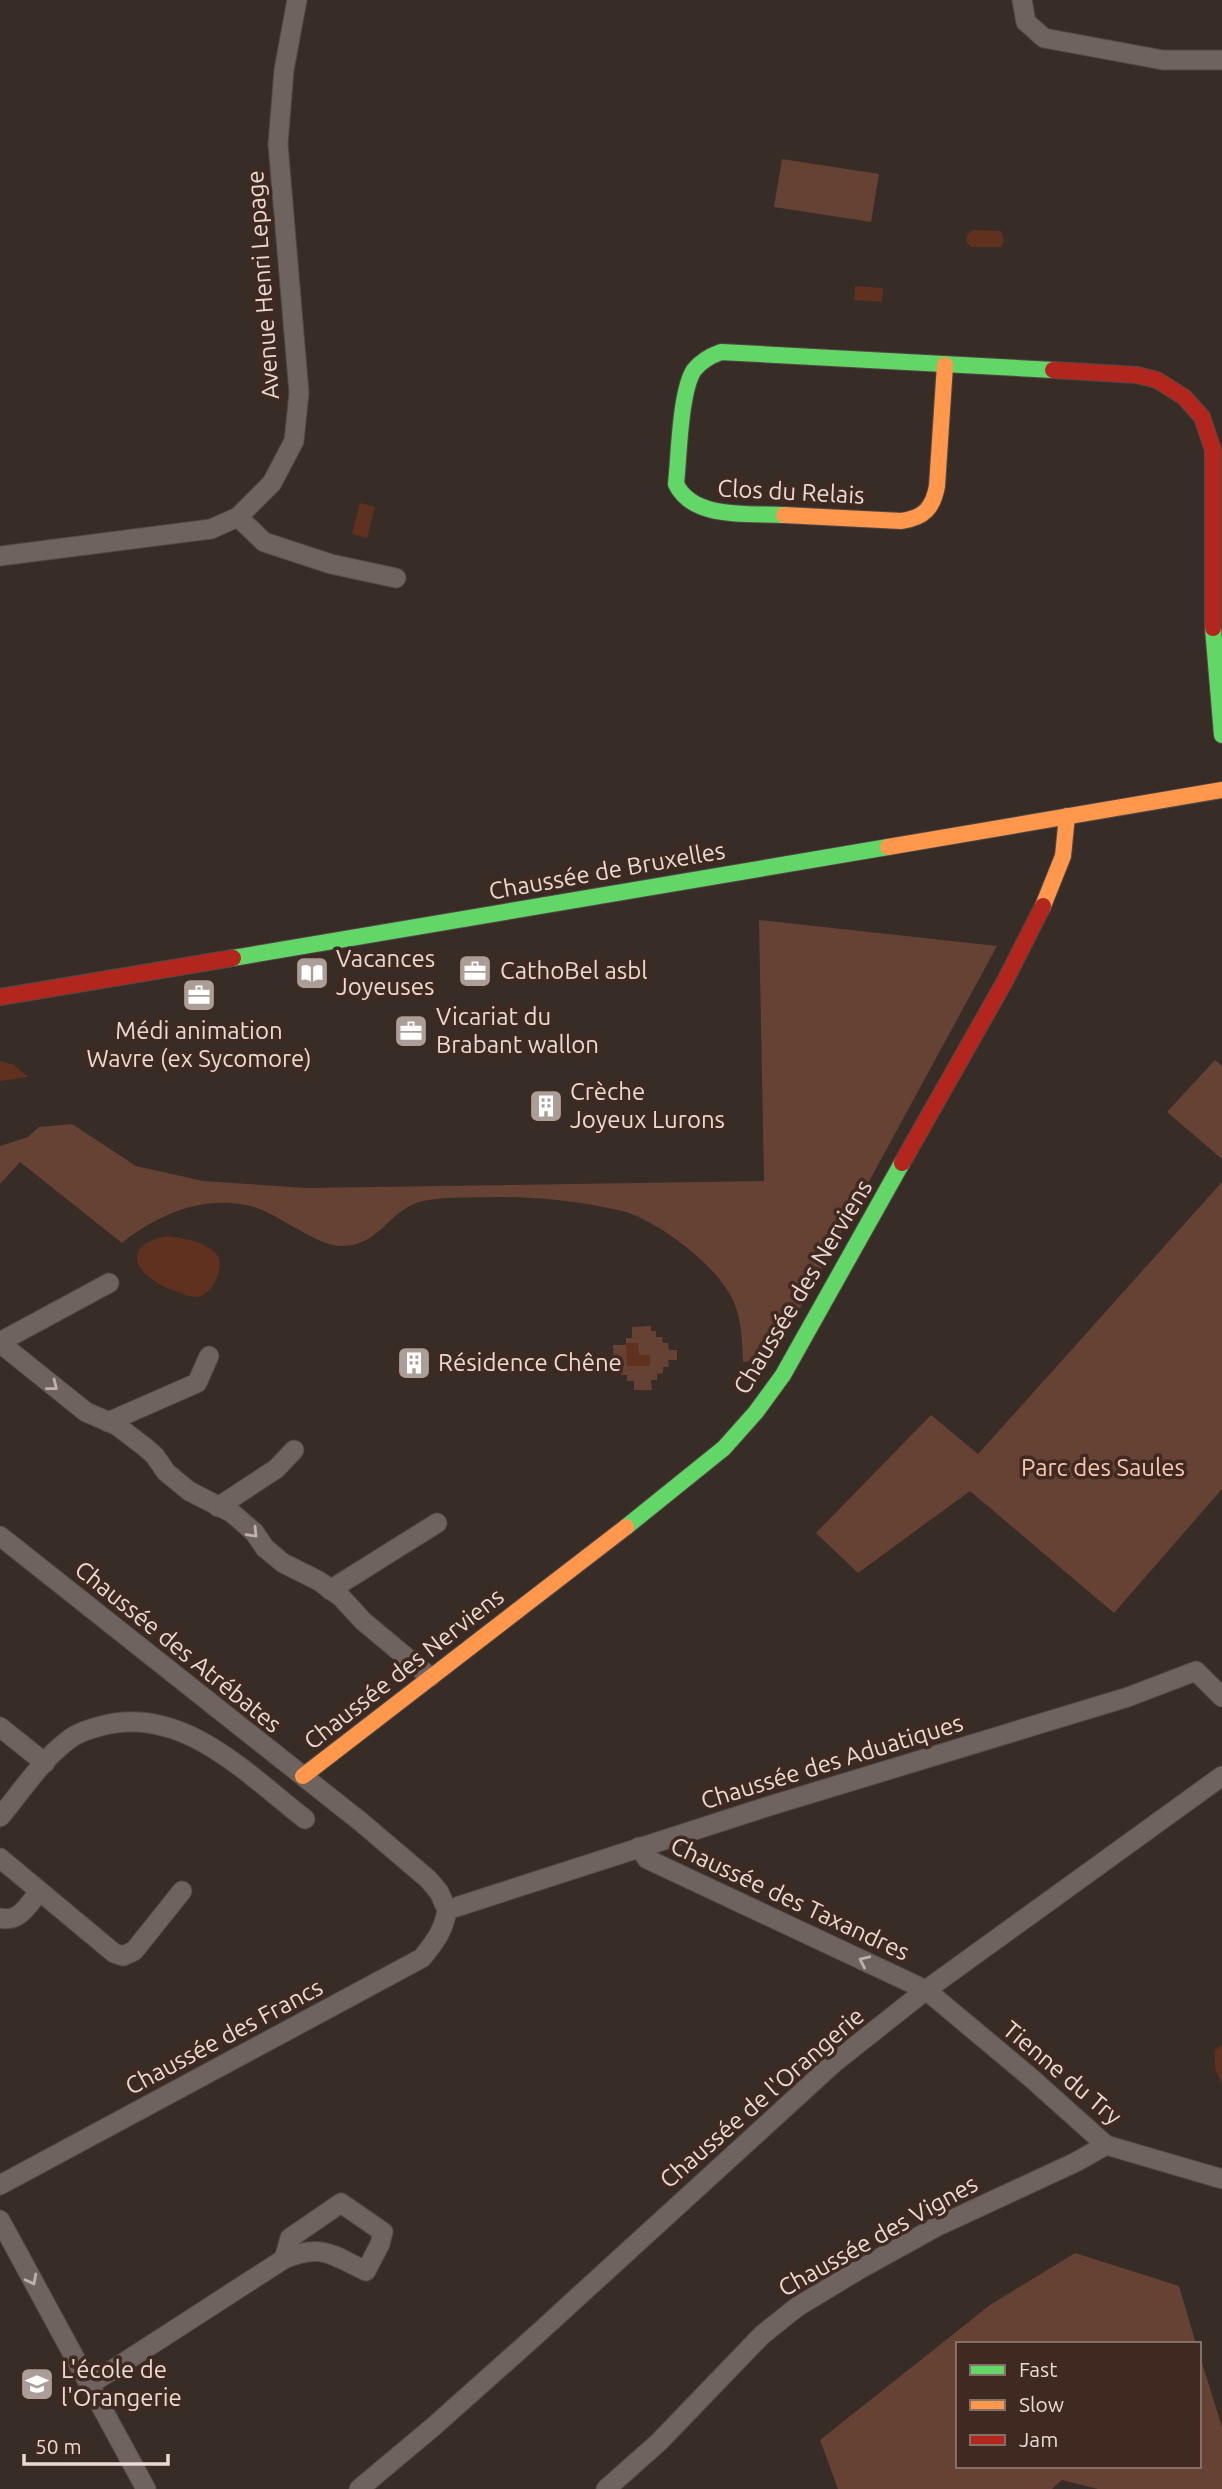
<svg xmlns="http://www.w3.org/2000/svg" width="1222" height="2489" font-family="Ubuntu,sans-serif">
  <rect width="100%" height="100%" fill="#382c27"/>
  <g fill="#654234">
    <polygon points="782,159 879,174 871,222 774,207"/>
    <path d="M759 920 997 946 772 1360 743 1362C742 1343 742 1324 735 1305 721 1268 664 1226 629 1213 621 1210 611 1209 603 1207 567 1200 533 1197 497 1197 473 1198 446 1196 423 1201 388 1209 381 1246 342 1246 324 1246 304 1232 288 1224 277 1217 263 1209 250 1206 204 1195 158 1214 122 1243L20 1162 0 1184V1146L28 1137 39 1127 72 1124 136 1166 203 1181 307 1188 764 1181Z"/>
    <polygon points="1215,1060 1222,1066 1222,1159 1167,1112"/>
    <polygon points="1222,1182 1222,1489 1114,1613 970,1491 858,1573 816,1533 931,1415 978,1454"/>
    <polygon points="651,1326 651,1331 656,1331 656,1337 662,1337 663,1343 668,1343 669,1350 677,1350 677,1360 668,1360 669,1367 663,1367 663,1373 657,1374 657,1380 651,1380 652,1390 634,1390 634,1381 627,1381 627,1375 621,1375 620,1369 614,1369 613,1345 626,1345 626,1338 632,1338 632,1327"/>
    <polygon points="1075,2253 1179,2286 1196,2344 958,2344 958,2466 1199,2466 1199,2353 1222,2427 1222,2489 1098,2489 1062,2480 1052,2489 838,2489 820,2440 990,2305"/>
  </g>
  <g fill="#60311e">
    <polygon points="973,230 1001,231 1004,241 1001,247 971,247 966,241 967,235"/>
    <polygon points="855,286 883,288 882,302 854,300"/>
    <polygon points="360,503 375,507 367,538 352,534"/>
    <polygon points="0,1061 14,1065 28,1077 0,1081"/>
    <path d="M167 1236C182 1238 206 1241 217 1255 226 1267 212 1296 196 1297 189 1297 181 1293 175 1291 139 1279 115 1247 167 1236Z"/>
    <polygon points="626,1343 638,1343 639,1355 650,1355 650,1366 627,1366"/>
    <polygon points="1222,2045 1222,2084 1215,2068 1215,2050"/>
  </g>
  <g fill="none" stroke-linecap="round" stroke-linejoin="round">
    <g stroke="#534944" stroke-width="21">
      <g id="street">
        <polyline points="1022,0 1026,22 1044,38 1163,60 1222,60"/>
        <polyline points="238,517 264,542 331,564 396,578"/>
        <polyline points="0,556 211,529 238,517 272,483 294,441 299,393 278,144 284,70 297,0"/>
        <polyline points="0,1342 109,1283"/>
        <polyline points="0,1343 86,1412 116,1425 145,1447 155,1456 166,1472 189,1491 232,1513 254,1532 265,1548 283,1563 319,1581 341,1597 363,1621 430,1677"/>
        <polyline points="108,1422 197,1383 209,1356"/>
        <polyline points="218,1507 276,1469 294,1450"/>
        <polyline points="0,1536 361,1822 428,1879 439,1892 447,1910"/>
        <polyline points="330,1590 437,1523"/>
        <polyline points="0,1727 45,1763"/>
        <path d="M0 1817C21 1792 41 1761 67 1741 76 1733 89 1729 101 1726 182 1704 247 1774 305 1819"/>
        <polyline points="639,1847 647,1859 926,1990 1030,2077 1106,2145 1222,2179"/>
        <polyline points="0,1858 114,1953 123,1956 134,1951 182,1891"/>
        <polyline points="447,1910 766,1807 1128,1697 1196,1671 1222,1697"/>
        <path d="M0 1918C19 1923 28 1905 39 1892"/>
        <path d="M0 2185 422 1958C435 1942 444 1930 447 1910"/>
        <polyline points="0,2220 146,2489"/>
        <path d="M89 2385 284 2259 290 2238 341 2203 383 2232 380 2244 366 2271C332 2255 322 2243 284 2259"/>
        <polyline points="359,2489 433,2427 534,2337 835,2062 926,1990 1222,1776"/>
        <polyline points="606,2489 659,2442 762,2335 797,2307 860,2269 936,2227 1076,2162 1106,2145"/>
      </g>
    </g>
    <g stroke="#534944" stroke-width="18">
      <g id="fast">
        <path d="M784 515C749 513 693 520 676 484 679 457 680 391 694 370 701 361 710 356 721 352L1053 370"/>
        <polyline points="1213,628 1222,735"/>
        <polyline points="233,958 888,847"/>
        <polyline points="626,1527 724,1448 756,1412 783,1375 902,1163"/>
      </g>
    </g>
    <g stroke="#534944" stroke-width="18">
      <g id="slow">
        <path d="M784 515 901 521C924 518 933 508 937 486L945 365"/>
        <polyline points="888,847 1222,790"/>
        <polyline points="1043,906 1063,856 1067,816"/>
        <polyline points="303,1776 626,1527"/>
      </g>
    </g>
    <g stroke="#534944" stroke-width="18">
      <g id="jam">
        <polyline points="1053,370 1137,375 1157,380 1184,397 1202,417 1213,450 1213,628"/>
        <polyline points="0,997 233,958"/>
        <polyline points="902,1163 1005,981 1043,906"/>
      </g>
    </g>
    <use href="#street" stroke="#6e635f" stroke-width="19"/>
    <use href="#fast" stroke="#63d668" stroke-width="16"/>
    <use href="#slow" stroke="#ff974d" stroke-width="16"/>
    <use href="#jam" stroke="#b3261e" stroke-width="16"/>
  </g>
  <defs><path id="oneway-chevron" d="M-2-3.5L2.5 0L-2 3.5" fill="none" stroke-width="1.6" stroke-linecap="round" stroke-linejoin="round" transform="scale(1.75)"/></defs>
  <g stroke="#beb0ab">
    <use href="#oneway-chevron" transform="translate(53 1386) rotate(38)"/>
    <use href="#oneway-chevron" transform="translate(253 1533) rotate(46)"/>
    <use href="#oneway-chevron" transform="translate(864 1961) rotate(-155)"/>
    <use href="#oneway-chevron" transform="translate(32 2280) rotate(62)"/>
  </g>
  <defs>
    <g id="office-square" transform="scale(1.75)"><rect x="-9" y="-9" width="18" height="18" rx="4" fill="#ab9d97" stroke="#3f2920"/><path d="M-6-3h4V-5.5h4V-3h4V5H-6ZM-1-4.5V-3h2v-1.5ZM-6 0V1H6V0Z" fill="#fff"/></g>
    <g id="library-square" transform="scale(1.75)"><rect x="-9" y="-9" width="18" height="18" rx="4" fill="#ab9d97" stroke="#3f2920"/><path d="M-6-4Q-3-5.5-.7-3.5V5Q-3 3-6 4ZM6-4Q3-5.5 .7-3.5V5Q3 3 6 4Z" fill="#fff"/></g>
    <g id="building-square" transform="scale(1.75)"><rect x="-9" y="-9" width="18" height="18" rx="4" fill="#ab9d97" stroke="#3f2920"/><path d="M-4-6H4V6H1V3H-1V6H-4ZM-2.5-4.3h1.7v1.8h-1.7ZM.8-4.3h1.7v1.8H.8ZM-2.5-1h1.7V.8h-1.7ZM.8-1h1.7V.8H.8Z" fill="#fff"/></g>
    <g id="school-square" transform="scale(1.75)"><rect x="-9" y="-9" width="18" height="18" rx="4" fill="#ab9d97" stroke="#3f2920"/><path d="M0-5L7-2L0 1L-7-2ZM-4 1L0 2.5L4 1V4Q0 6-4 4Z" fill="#fff"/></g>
  </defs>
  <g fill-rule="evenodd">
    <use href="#office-square" x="475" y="971"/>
    <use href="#library-square" x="312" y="973"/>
    <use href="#office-square" x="199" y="995"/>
    <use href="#office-square" x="411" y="1031"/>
    <use href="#building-square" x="546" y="1106"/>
    <use href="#building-square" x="414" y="1363"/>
    <use href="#school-square" x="37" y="2384"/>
  </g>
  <g text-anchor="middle" stroke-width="7" stroke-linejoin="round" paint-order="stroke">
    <g font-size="24" fill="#e9dad4" stroke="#3f2920">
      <text transform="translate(263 285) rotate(-94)" y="8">Avenue Henri Lepage</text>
      <text transform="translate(791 492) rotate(3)" y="8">Clos du Relais</text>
      <text transform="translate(607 871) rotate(-10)" y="8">Chaussée de Bruxelles</text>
      <text transform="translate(803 1287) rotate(-59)" y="8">Chaussée des Nerviens</text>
      <text transform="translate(178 1647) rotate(39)" y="8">Chaussée des Atrébates</text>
      <text transform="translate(404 1669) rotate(-38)" y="8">Chaussée des Nerviens</text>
      <text transform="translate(832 1762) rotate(-17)" y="8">Chaussée des Aduatiques</text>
      <text transform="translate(790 1899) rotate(25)" y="8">Chaussée des Taxandres</text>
      <text transform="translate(224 2037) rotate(-28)" y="8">Chaussée des Francs</text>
      <text transform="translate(1062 2073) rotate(40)" y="8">Tienne du Try</text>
      <text transform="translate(762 2098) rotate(-41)" y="8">Chaussée de l'Orangerie</text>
      <text transform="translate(878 2236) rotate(-29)" y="8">Chaussée des Vignes</text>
    </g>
    <g font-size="24" fill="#e9dad4" stroke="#3f2920" text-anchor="start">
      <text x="336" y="967">Vacances<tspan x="336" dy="28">Joyeuses</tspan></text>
      <text x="500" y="979">CathoBel asbl</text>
      <text x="436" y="1025">Vicariat du<tspan x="436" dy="28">Brabant wallon</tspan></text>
      <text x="199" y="1039" text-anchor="middle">Médi animation<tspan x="199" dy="28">Wavre (ex Sycomore)</tspan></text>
      <text x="570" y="1100">Crèche<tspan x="570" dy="28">Joyeux Lurons</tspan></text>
      <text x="438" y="1371">Résidence Chêne</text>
      <text x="61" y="2378">L'école de<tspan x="61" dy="28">l'Orangerie</tspan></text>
    </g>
    <g font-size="24" fill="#f9c6b1" stroke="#3f2920">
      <text x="1103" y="1476">Parc des Saules</text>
    </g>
  </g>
  <rect x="956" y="2342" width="245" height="126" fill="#3f2920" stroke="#837068" stroke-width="2"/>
  <rect x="970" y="2365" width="35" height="10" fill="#63d668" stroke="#837068" stroke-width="2"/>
  <text x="1019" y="2377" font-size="21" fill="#e9dad4">Fast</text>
  <rect x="970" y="2400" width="35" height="10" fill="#ff974d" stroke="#837068" stroke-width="2"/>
  <text x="1019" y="2412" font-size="21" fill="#e9dad4">Slow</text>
  <rect x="970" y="2435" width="35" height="10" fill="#b3261e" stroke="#837068" stroke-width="2"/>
  <text x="1019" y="2447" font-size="21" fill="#e9dad4">Jam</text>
  <path d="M24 2454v10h144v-10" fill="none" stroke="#e9dad4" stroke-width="3.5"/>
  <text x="35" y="2454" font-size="21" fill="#e9dad4" stroke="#3f2920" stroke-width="5" paint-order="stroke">50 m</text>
</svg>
